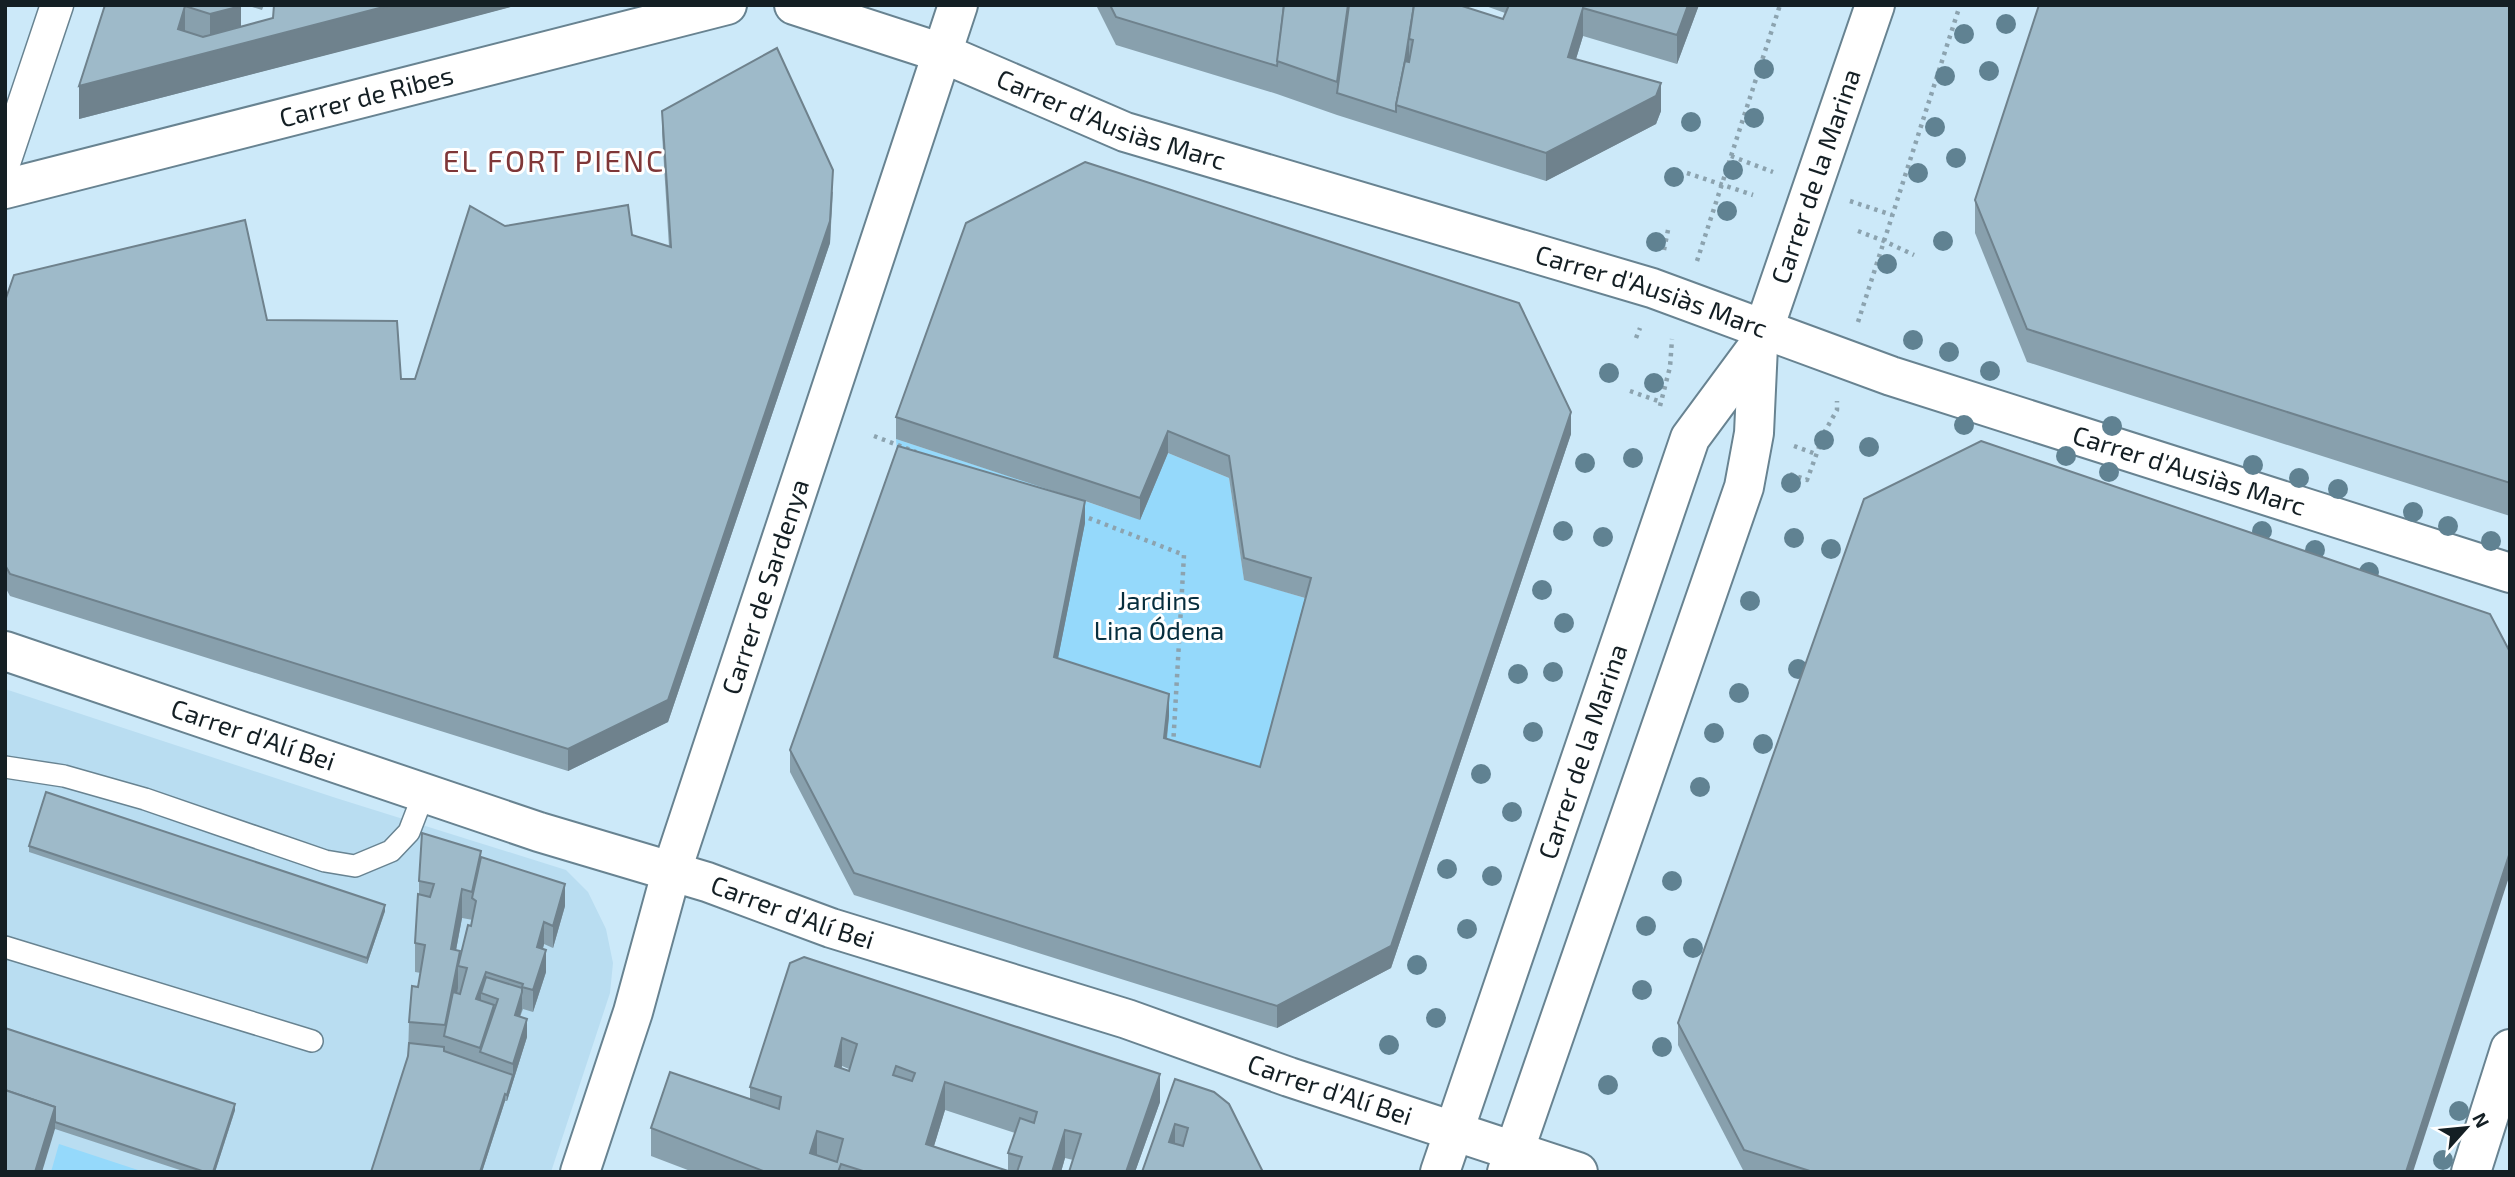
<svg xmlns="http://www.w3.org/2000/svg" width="2515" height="1177" font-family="'Exo 2',sans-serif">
  <rect width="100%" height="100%" fill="#cce9f9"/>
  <polygon fill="#b9ddf1" points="5,689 336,798 566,870 588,892 606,929 613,963 610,993 551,1172 5,1172"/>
  <g fill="#95d9fb">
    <polygon points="896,439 1139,519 1168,453 1229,478 1244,579 1311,600 1260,788 1054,678 898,468"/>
    <polygon points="59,1144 144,1172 51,1172"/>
  </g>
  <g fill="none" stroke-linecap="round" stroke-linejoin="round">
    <g stroke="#688391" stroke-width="24">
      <g id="service">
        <polyline points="5,767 64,776 145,799 325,861 355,866 391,851 409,832 424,793"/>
        <polyline points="5,947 312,1041"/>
      </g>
    </g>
    <g stroke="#688391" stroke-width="35">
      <polyline id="pedestrian" points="5,160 57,5"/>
    </g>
    <g stroke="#688391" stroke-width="42">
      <g id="minor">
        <path id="s1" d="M794 5 942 53 1125 132 1652 288 1891 376 2510 573"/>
        <path id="s2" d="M5 189 727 5"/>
        <path id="s3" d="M5 651 539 832 707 882 831 928 1127 1019 1289 1077 1578 1172"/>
        <polyline points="2471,1172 2510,1049"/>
      </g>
    </g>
    <g stroke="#688391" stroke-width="42">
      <g id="tertiary">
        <path id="s4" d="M580 1172 633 1012 671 873 958 5"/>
        <path id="s5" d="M1440 1172 1690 438 1758 346 1875 5"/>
        <polyline points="1507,1172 1744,487 1754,433 1758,346"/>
      </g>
    </g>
    <g stroke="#8ca3af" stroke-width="4.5" stroke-dasharray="3.5 5" stroke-linecap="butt">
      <polyline points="1731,156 1773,172"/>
      <polyline points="1687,173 1753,195"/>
      <polyline points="1850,201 1892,215"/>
      <polyline points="1858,231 1884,241 1914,255"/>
      <polyline points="1664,250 1668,230"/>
      <polyline points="1697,261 1780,5"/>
      <polyline points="1858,322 1960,5"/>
      <polyline points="1636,338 1640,328"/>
      <polyline points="1630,391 1661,402"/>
      <polyline points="1660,406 1670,367 1672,339"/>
      <polyline points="874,436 916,452"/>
      <polyline points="1794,446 1816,454"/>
      <polyline points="1790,474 1807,480 1825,431 1837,410 1837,401"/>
      <polyline points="1081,515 1184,555 1173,747"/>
    </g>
    <use href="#service" stroke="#fff" stroke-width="21"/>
    <use href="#pedestrian" stroke="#fff" stroke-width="32"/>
    <use href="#minor" stroke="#fff" stroke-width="38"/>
    <use href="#tertiary" stroke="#fff" stroke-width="38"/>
  </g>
  <g fill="#608292">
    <circle cx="2006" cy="24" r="10"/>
    <circle cx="1964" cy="34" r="10"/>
    <circle cx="1764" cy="69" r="10"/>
    <circle cx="1989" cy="71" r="10"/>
    <circle cx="1945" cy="76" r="10"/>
    <circle cx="1754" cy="118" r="10"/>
    <circle cx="1691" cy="122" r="10"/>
    <circle cx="1935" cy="127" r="10"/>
    <circle cx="1956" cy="158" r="10"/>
    <circle cx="1733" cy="170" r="10"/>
    <circle cx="1918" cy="173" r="10"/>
    <circle cx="1674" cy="177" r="10"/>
    <circle cx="1727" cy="211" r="10"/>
    <circle cx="1943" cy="241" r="10"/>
    <circle cx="1656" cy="242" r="10"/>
    <circle cx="1887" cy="264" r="10"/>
    <circle cx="1913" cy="340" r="10"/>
    <circle cx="1949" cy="352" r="10"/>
    <circle cx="1990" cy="371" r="10"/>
    <circle cx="1609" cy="373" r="10"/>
    <circle cx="1654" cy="383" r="10"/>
    <circle cx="1964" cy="425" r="10"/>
    <circle cx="2112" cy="426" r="10"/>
    <circle cx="1824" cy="440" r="10"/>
    <circle cx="1869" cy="447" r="10"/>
    <circle cx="2066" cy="456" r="10"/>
    <circle cx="1633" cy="458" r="10"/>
    <circle cx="1585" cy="463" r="10"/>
    <circle cx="2253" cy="465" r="10"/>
    <circle cx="2109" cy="472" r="10"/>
    <circle cx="2299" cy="478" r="10"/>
    <circle cx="1791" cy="483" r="10"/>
    <circle cx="2338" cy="489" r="10"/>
    <circle cx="2413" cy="512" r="10"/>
    <circle cx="2448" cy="526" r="10"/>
    <circle cx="1563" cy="531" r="10"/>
    <circle cx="2262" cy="531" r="10"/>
    <circle cx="1603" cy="537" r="10"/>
    <circle cx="1794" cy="538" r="10"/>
    <circle cx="2491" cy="541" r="10"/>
    <circle cx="1831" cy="549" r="10"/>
    <circle cx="2315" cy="550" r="10"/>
    <circle cx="2369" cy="572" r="10"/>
    <circle cx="1542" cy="590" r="10"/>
    <circle cx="1750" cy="601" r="10"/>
    <circle cx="1564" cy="623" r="10"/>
    <circle cx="1798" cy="669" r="10"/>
    <circle cx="1553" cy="672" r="10"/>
    <circle cx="1518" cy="674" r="10"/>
    <circle cx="1739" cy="693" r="10"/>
    <circle cx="1533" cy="732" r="10"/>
    <circle cx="1714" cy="733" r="10"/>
    <circle cx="1763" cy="744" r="10"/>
    <circle cx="1481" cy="774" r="10"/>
    <circle cx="1700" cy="787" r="10"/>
    <circle cx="1512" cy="812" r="10"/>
    <circle cx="1447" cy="869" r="10"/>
    <circle cx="1492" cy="876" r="10"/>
    <circle cx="1672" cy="881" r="10"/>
    <circle cx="1646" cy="926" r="10"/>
    <circle cx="1467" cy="929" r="10"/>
    <circle cx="1693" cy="948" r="10"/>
    <circle cx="1417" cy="965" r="10"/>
    <circle cx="1642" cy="990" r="10"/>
    <circle cx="1436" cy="1018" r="10"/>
    <circle cx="1389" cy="1045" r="10"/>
    <circle cx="1662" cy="1047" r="10"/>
    <circle cx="1608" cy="1085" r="10"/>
    <circle cx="2459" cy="1111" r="10"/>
    <circle cx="2443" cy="1160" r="10"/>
  </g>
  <g fill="#88a0ad" fill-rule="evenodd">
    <polygon points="105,5 238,5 241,27 273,18 274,5 518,5 79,119"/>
    <polygon points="246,5 264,5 262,10"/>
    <polygon points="1096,5 1459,5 1503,19 1505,13 1483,5 1699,5 1677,64 1583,36 1576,59 1661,111 1656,124 1546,181 1337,115 1277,94 1116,45"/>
    <polygon points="2510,5 2510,516 2027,362 1975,233 1975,200"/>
    <polygon points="662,111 833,192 830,243 668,722 568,771 10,596 5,587 5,301 267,320 401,379 415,379 505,226 632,235 669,247 662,133"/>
    <path d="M896 417 1571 434 1391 968 1277 1028 854 895 790 772V750L1083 501 896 439ZM1168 453 1229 478 1244 580 1305 598 1260 767 1167 739 1169 716 1058 658 1085 523V501L1140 520Z"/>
    <polygon points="29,846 385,911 367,964 29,852"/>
    <path d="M481 857 565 906 553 948 544 944 543 949 546 972 533 1012 523 1009 520 1017 527 1037 507 1101H505L482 1172H371L408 1056 409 1022 421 973 415 972V943L419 895V881ZM462 918 473 920 460 957 456 950Z"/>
    <path d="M790 963 1160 1102 1135 1172H1069L1073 1160 1065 1158 1061 1172H693L651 1156V1128L750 1099V1087ZM842 1066 849 1069V1071L841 1069ZM945 1110 1015 1133 1008 1153V1171L934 1146Z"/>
    <polygon points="1678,1023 2413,1172 1744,1172 1678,1045"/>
    <polygon points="5,1028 235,1110 215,1172 186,1172 55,1129"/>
    <polygon points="1175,1079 1263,1172 1142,1172"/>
  </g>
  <g fill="#6f828d">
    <polygon points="391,5 428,5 428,29 79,119 79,86 178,29 185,6 185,39"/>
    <polygon points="428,5 518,5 428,29"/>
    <polygon points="1348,5 1352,5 1337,93 1337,82"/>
    <polygon points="1688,5 1699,5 1677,64 1677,35"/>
    <polygon points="241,6 241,39 210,47 210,14"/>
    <polygon points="1583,8 1583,36 1568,85 1568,57"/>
    <polygon points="1409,41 1409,63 1397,106"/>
    <polygon points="1661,83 1661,111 1656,124 1546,181 1546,153"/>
    <polygon points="833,170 830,243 668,722 568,771 568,749"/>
    <polygon points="1571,412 1571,434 1391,968 1277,1028 1277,1006"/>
    <polygon points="1168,431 1168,453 1140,520 1140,498"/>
    <polygon points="1085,501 1085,523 1054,678 1054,657"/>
    <polygon points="1169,694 1169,716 1164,760 1164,738"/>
    <polygon points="2510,852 2510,874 2413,1172 2406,1172"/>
    <polygon points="565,884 565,906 553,948 553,926"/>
    <polygon points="462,889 462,918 451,977 451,949"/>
    <polygon points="385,905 385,911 367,964 367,958"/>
    <polygon points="544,922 544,944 537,969 537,947"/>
    <polygon points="546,950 546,972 533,1012 533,990"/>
    <polygon points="460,951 460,966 458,966 458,988 448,1037 445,1036 445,1025"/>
    <polygon points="486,972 486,994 481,993 481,1007 476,999"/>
    <polygon points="522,992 522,1009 515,1033 515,1015"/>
    <polygon points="494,1005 494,1026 480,1052 480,1048"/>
    <polygon points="527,1019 527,1037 507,1101 507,1095 513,1075 513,1064"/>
    <polygon points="842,1038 842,1066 835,1094 835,1066"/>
    <polygon points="1160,1074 1160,1102 1135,1172 1126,1172"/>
    <polygon points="945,1082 945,1110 926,1172 926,1144"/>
    <polygon points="505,1094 505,1101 482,1172 480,1172"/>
    <polygon points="235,1104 235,1110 215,1172 213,1172"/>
    <polygon points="55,1107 55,1129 42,1172 35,1172"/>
    <polygon points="1175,1124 1175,1152 1169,1142"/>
    <polygon points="1065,1130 1065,1158 1061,1172 1052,1172"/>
    <polygon points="817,1131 817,1159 810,1153"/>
  </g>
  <g fill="#9ebac9" stroke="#6f828d" stroke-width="2" fill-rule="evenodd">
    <polygon points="105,5 238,5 241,6 210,14 185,6 178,29 203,37 273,18 274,5 391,5 79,86"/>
    <polygon points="1110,5 1284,5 1277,66 1116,17"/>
    <polygon points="1284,5 1348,5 1337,82 1277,61"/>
    <polygon points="1349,5 1414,5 1405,61 1396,105 1396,112 1337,93"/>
    <polygon points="1414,5 1459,5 1503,19 1509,5 1688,5 1677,35 1583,8 1568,57 1661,83 1656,96 1546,153 1396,105 1405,61 1409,62 1413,40 1409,39"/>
    <polygon points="2039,5 2510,5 2510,483 2027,329 1975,200"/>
    <polygon points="777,48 833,170 830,221 668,700 568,749 10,574 5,565 5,301 14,275 245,220 267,320 397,321 401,379 415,379 470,206 505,226 628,205 632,235 671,247 662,111"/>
    <polygon points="1085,162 1519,303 1571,412 1391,946 1277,1006 854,873 790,750 898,446 1085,501 1054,657 1169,694 1164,738 1260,767 1311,578 1244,558 1229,456 1168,431 1140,498 896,417 966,223"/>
    <polygon points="1981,441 2490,614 2510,652 2510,852 2406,1172 1813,1172 1744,1150 1678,1023 1864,499"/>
    <polygon points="46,792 385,905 367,958 29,846"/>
    <polygon points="422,833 481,851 472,892 462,889 451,949 460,951 445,1025 409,1022 412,986 418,987 425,945 415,943 418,894 430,897 434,884 419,881"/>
    <polygon points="481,857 565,884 553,926 544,922 537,947 546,950 533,990 522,987 523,984 486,972 476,999 494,1005 480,1048 444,1036 453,992 460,994 467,968 458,966 468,925 471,926 476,901 472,898"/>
    <path d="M804 957 1160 1074 1126 1172H1069L1081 1134 1065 1130 1052 1172H1017L1022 1157 1008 1153 1020 1118 1034 1123 1037 1112 945 1082 926 1144 1011 1172H866L841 1164 838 1172H766L651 1128 670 1072 779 1109 781 1097 750 1087 790 963ZM842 1038 857 1044 849 1071 835 1066ZM896 1066 915 1073 912 1081 893 1075ZM817 1131 843 1139 837 1162 810 1153Z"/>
    <polygon points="486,977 522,988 522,992 515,1015 527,1019 513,1064 480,1052 498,999 481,993"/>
    <polygon points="5,1028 235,1104 213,1172 205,1172 55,1122 55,1107 5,1090"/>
    <polygon points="409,1043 444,1047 444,1051 513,1075 507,1095 505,1094 480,1172 371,1172 408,1056"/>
    <path d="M1175 1079 1214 1092 1229 1104 1263 1172H1142ZM1175 1124 1188 1128 1183 1146 1169 1142Z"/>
    <polygon points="5,1090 55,1107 35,1172 5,1172"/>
  </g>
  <g text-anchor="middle" stroke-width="6" stroke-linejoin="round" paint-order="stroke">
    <g font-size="26" fill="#141f24" stroke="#fff">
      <text dy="9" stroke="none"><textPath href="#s2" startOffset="373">Carrer de Ribes</textPath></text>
      <text dy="9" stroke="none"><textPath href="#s1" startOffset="338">Carrer d'Ausiàs Marc</textPath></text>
      <text dy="9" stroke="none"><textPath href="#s5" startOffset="1069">Carrer de la Marina</textPath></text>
      <text dy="9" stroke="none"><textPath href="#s1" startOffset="905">Carrer d'Ausiàs Marc</textPath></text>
      <text dy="9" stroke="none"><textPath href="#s1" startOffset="1472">Carrer d'Ausiàs Marc</textPath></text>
      <text dy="9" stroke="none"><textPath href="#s4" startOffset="614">Carrer de Sardenya</textPath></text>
      <text dy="9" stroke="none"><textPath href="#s3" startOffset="262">Carrer d'Alí Bei</textPath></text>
      <text dy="9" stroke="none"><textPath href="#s5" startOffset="444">Carrer de la Marina</textPath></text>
      <text dy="9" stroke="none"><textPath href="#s3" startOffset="830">Carrer d'Alí Bei</textPath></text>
      <text dy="9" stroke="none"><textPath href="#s3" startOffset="1396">Carrer d'Alí Bei</textPath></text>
    </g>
    <g font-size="26" fill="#072e3e" stroke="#fff">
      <text x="1159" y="610">Jardins<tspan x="1159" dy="30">Lina Ódena</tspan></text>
    </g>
    <g font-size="30" letter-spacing="2" fill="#7f3738" stroke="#fff">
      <text x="554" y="172">EL FORT PIENC</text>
    </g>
  </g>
  <rect width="2515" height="1177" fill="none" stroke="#141f24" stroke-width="14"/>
  <g transform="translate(2466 1128) rotate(63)" stroke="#ffffff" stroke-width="5" paint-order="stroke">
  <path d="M0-5L12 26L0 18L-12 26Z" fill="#141f24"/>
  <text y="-10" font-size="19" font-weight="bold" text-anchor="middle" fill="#141f24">N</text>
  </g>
</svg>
